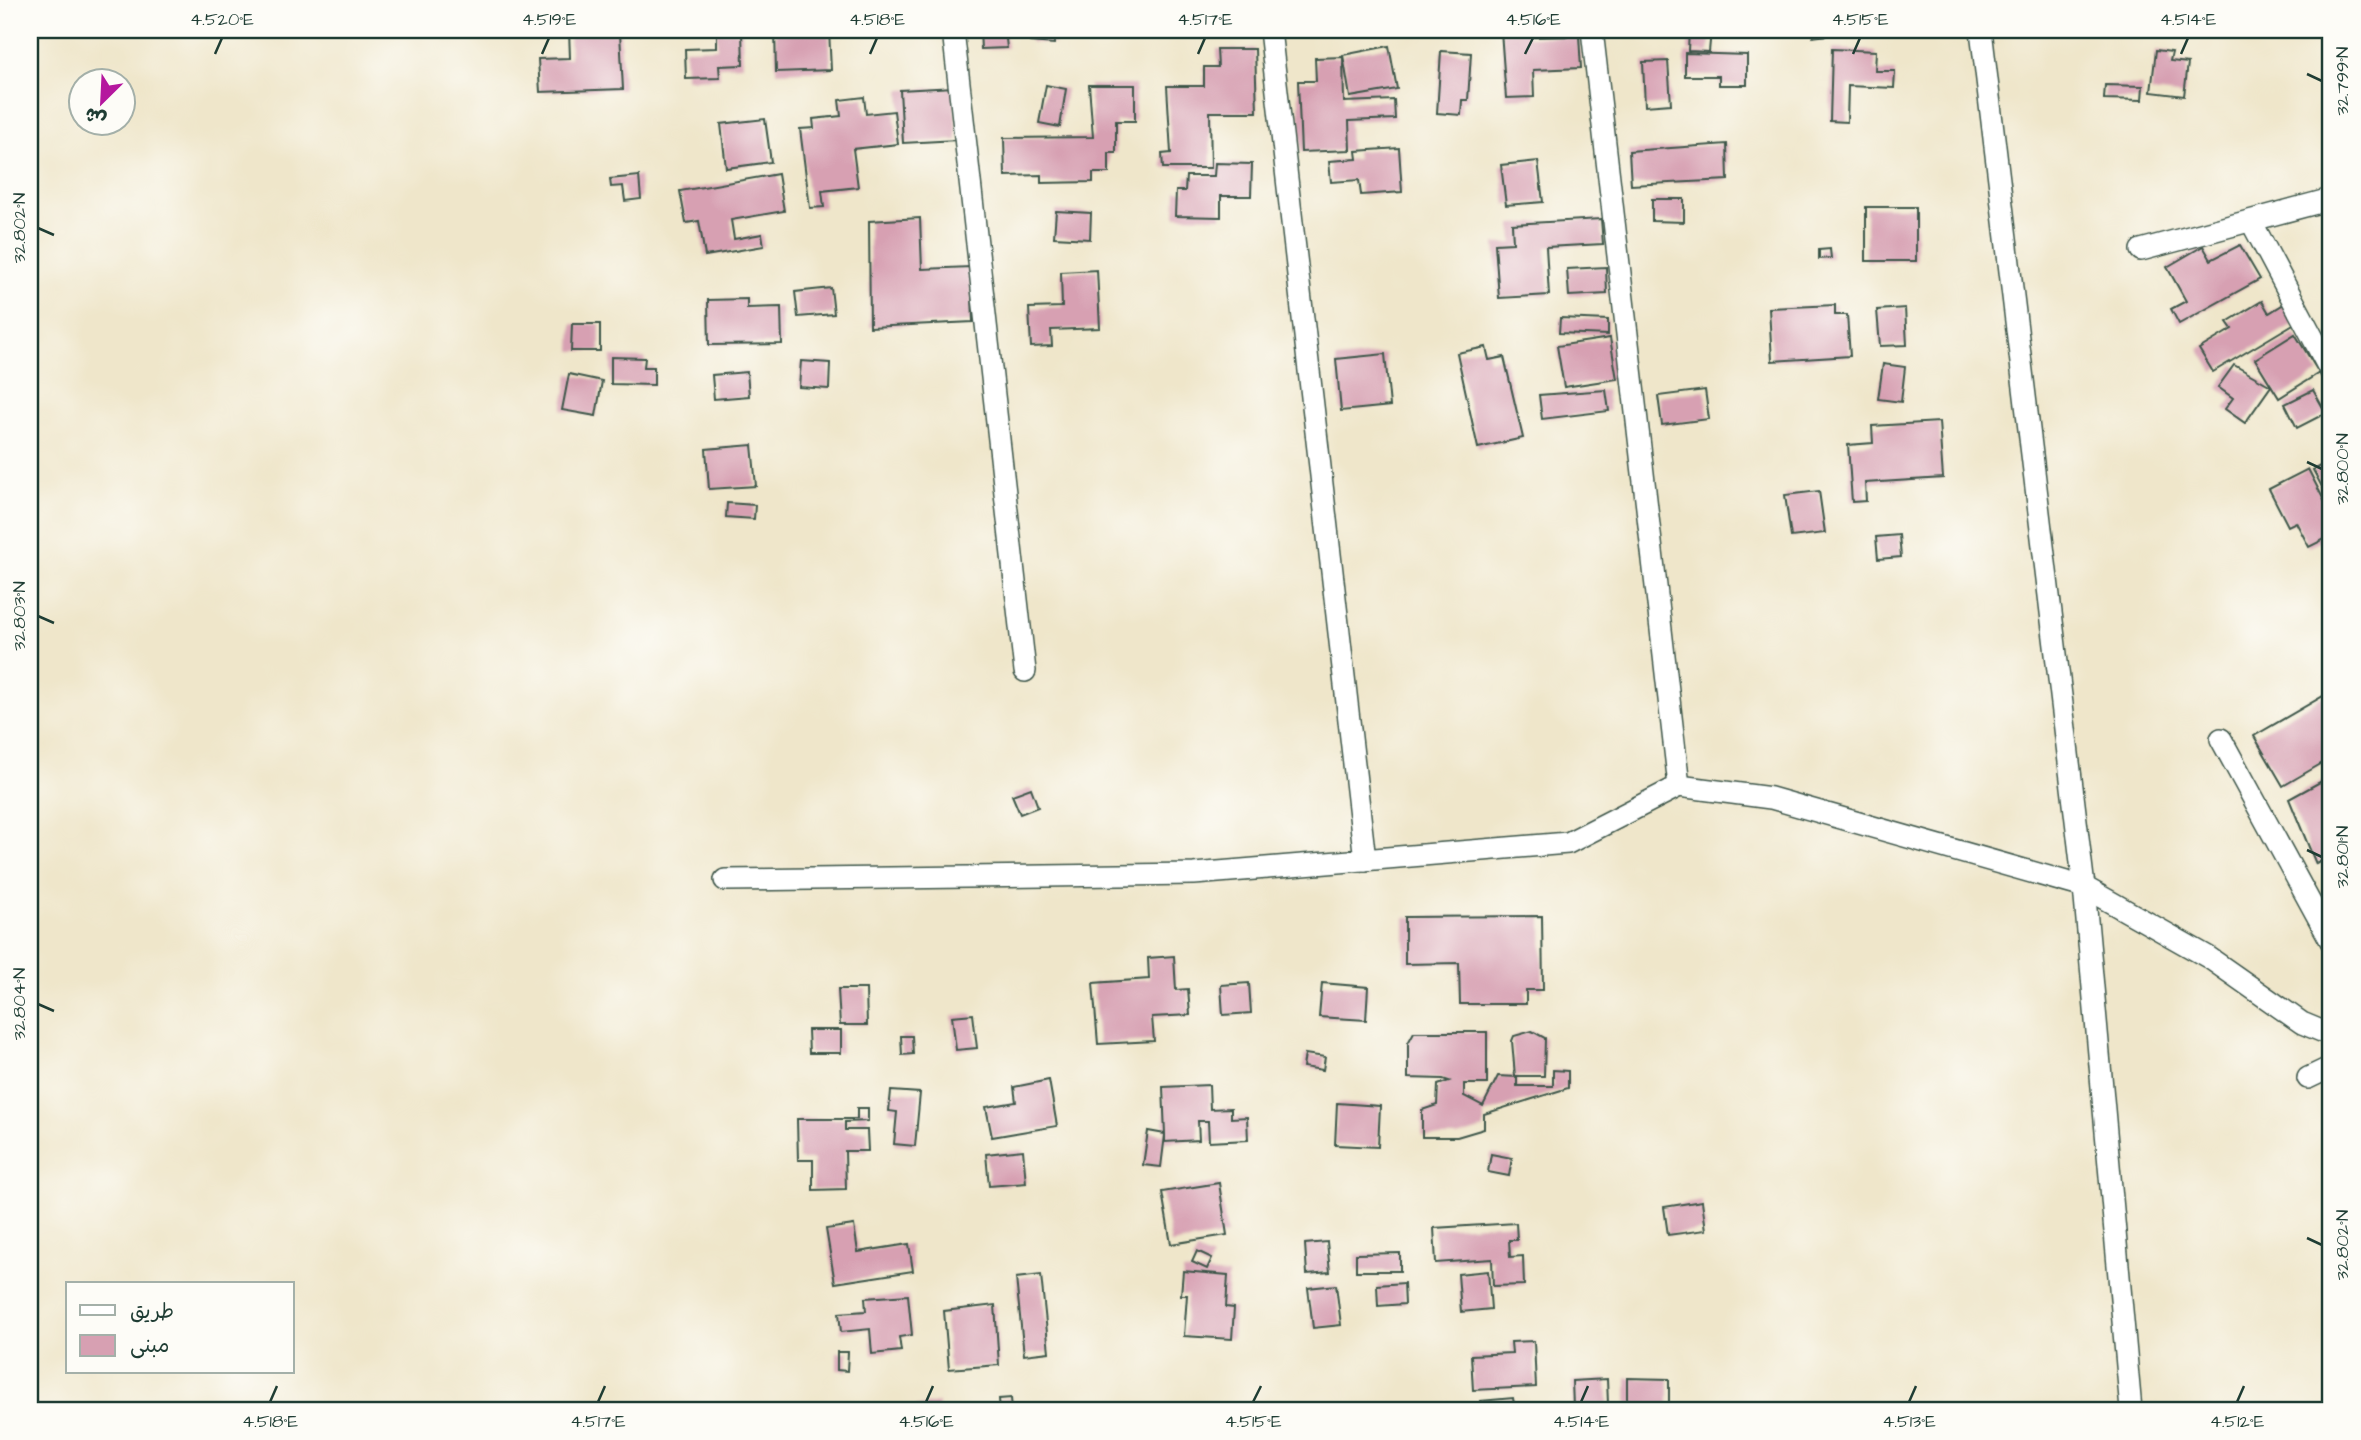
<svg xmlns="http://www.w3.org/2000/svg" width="2361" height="1440" font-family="'Architects Daughter','Playpen Sans Arabic',sans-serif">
  <rect width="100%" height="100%" fill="#fdfcf7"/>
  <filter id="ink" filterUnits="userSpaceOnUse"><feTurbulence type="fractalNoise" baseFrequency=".0143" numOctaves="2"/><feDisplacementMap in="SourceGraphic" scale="14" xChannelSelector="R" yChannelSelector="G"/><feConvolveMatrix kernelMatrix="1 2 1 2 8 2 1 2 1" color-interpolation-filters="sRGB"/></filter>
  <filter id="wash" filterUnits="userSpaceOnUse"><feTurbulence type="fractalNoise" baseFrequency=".00686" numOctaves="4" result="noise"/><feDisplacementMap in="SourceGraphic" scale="28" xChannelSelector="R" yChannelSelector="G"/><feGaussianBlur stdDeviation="1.57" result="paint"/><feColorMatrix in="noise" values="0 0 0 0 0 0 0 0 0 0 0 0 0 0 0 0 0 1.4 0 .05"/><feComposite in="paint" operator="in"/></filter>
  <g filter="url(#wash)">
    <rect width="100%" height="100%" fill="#efe6ca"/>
    <g id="blocks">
      <g fill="#d7a0b2">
        <polygon points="569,30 620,33 623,89 540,92 538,59 570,58"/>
        <polygon points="775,30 829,30 831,70 776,72"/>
        <polygon points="980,30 1005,30 1007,48 981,49"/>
        <polygon points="1031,30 1055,30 1054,44 1030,42"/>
        <polygon points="1528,30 1528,37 1579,36 1581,68 1533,70 1534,97 1506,98 1501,31"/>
        <polygon points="1689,30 1711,30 1709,52 1688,51"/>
        <polygon points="1812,30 1860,30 1860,31 1813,37"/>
        <polygon points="717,32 742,32 743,65 719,66 720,78 686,79 685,49 717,48"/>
        <polygon points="1389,46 1397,89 1350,97 1343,55"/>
        <polygon points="1217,49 1255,49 1257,112 1210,112 1211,168 1163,168 1162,154 1171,153 1167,86 1204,86 1204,67 1218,67"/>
        <polygon points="1832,49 1876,51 1875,71 1895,71 1894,88 1848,86 1847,122 1830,121"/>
        <polygon points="2156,50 2172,52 2170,61 2188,63 2184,96 2151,92"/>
        <polygon points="1441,51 1471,53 1468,100 1462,100 1461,115 1437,113"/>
        <polygon points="1685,53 1747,55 1747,85 1719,85 1719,76 1685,76"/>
        <polygon points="1343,57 1344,102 1394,100 1395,119 1349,121 1350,150 1301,152 1298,81 1316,81 1315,58"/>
        <polygon points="1668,61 1671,104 1645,106 1643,62"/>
        <polygon points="1046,85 1066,89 1060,127 1039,123"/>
        <polygon points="1089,85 1135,85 1135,121 1116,121 1116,153 1109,153 1109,173 1093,173 1093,182 1041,183 1041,175 1005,176 1004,138 1093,137"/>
        <polygon points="2105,85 2143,86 2142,100 2104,99"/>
        <polygon points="954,87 957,140 903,143 900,90"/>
        <polygon points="864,97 866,114 894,111 898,144 853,149 858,187 822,191 824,207 810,208 800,129 814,128 813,119 841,116 839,100"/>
        <polygon points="765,119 771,162 726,168 721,124"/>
        <polygon points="1727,144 1728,180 1631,185 1629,151"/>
        <polygon points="1399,148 1402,192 1361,195 1359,180 1331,182 1329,161 1357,159 1356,151"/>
        <polygon points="1538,161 1543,202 1506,205 1501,165"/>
        <polygon points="1215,163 1252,164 1251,196 1221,196 1221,217 1175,216 1176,191 1185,191 1186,176 1214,176"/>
        <polygon points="778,174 784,211 731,220 734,239 762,234 764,246 705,256 699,221 686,223 680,191"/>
        <polygon points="639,176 641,199 625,201 623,186 611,187 610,179"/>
        <polygon points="1652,199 1684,199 1684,222 1652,221"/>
        <rect x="1866" y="207" width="50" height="54"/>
        <polygon points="1056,211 1091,213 1090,239 1054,237"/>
        <polygon points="920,218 922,269 971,267 973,322 870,327 869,221"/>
        <polygon points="1601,219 1603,244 1546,247 1549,295 1499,298 1495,244 1513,243 1512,224"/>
        <polygon points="2240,245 2260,279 2179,324 2171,309 2186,301 2167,267 2203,246 2211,260"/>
        <polygon points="1830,249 1831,258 1819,259 1819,250"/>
        <polygon points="1606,267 1607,294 1569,296 1567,269"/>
        <polygon points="1097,270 1100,328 1051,330 1052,346 1031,347 1029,308 1062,307 1061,272"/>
        <polygon points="831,288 834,314 798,317 795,292"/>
        <polygon points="2331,288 2331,307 2325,290"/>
        <polygon points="747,299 747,308 781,307 782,344 709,345 708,300"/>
        <polygon points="2262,301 2269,313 2284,304 2295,323 2213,372 2199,349 2232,329 2227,322"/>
        <polygon points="1835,305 1835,315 1847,315 1850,356 1772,361 1769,308"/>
        <polygon points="1905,308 1907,345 1880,346 1877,310"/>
        <polygon points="1560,318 1608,320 1608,335 1559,333"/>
        <polygon points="572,324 600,324 600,351 571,351"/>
        <polygon points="2295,334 2319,373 2279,398 2255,359"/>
        <polygon points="1610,338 1617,379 1564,387 1557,346"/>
        <polygon points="1486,347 1489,360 1504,357 1523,438 1478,448 1457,353"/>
        <polygon points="1385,354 1390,406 1341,411 1336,359"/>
        <polygon points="611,357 645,358 644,367 654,367 654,385 611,384"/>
        <polygon points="801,361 830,363 829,389 799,387"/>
        <polygon points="1883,364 1905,367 1901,402 1878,399"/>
        <polygon points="2234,365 2271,386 2245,423 2225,409 2233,398 2218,387"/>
        <polygon points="747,372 749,396 714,399 712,375"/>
        <polygon points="569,374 602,381 596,416 562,410"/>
        <polygon points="1606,390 1609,411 1542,419 1539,395"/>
        <polygon points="1705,390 1709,419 1662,425 1658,396"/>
        <polygon points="2313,390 2326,413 2297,428 2285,404"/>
        <polygon points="1939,422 1943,478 1865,483 1866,501 1852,502 1848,445 1873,443 1872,426"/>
        <polygon points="752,445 756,486 709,489 706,449"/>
        <polygon points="2331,460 2331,499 2329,500 2313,470"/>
        <polygon points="2308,469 2328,508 2331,507 2331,536 2309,547 2296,522 2288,526 2269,489"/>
        <polygon points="1819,491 1825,533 1791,537 1785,495"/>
        <polygon points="727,503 755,505 754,519 726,517"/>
        <polygon points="1899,535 1901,557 1878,559 1876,537"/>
        <polygon points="2325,695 2331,706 2331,758 2283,786 2254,736"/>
        <polygon points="2331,776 2331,856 2316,864 2289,799"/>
        <polygon points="1031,788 1038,807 1020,814 1012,795"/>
        <polygon points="2331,886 2331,902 2324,890"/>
        <polygon points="1542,916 1543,990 1526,990 1526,1004 1460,1004 1459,963 1405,964 1405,917"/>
        <polygon points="1174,956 1176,990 1188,989 1190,1015 1152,1017 1154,1041 1098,1044 1093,983 1149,979 1148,958"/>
        <polygon points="1249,983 1251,1013 1223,1015 1221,985"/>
        <polygon points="1322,983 1368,987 1366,1020 1319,1017"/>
        <polygon points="838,989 866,989 867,1025 840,1025"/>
        <polygon points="973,1014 977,1048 956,1050 952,1016"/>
        <polygon points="808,1030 841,1030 841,1053 809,1053"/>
        <polygon points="1532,1031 1545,1038 1544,1076 1515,1076 1512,1041 1514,1036"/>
        <polygon points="1414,1032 1487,1032 1487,1084 1464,1084 1464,1096 1483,1106 1498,1076 1517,1077 1517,1086 1553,1086 1553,1070 1568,1071 1568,1088 1484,1114 1484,1129 1457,1137 1422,1137 1422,1110 1437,1105 1438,1085 1449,1081 1443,1079 1408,1078 1408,1043"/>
        <polygon points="901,1036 912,1036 913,1054 902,1055"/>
        <polygon points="1305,1054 1325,1057 1323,1070 1303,1067"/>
        <polygon points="1049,1080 1057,1126 992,1137 986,1107 1016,1102 1014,1087"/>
        <polygon points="1209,1085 1210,1109 1231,1108 1231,1118 1247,1117 1248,1140 1209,1142 1208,1121 1198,1121 1199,1140 1165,1142 1165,1135 1161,1167 1143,1165 1148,1131 1165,1134 1163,1087"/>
        <polygon points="891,1091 920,1093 915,1146 894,1144 897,1112 889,1111"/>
        <polygon points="1337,1103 1380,1106 1378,1147 1335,1145"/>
        <polygon points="857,1108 868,1108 868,1121 845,1122 845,1130 867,1130 868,1151 845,1151 846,1189 813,1190 813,1160 798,1160 797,1119 857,1119"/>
        <polygon points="1023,1150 1026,1183 989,1186 986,1154"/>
        <polygon points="1491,1154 1512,1158 1509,1176 1488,1172"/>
        <polygon points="1219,1183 1227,1235 1171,1244 1162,1192"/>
        <polygon points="1702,1201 1706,1230 1668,1235 1664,1207"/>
        <polygon points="1516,1223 1517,1240 1509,1240 1510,1257 1523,1256 1524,1285 1493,1286 1492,1259 1436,1263 1434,1228"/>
        <polygon points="854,1225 858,1252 909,1244 913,1271 835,1283 826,1229"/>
        <polygon points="1327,1242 1330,1272 1307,1274 1305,1244"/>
        <polygon points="1197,1251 1212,1258 1207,1269 1192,1262"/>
        <polygon points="1400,1253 1400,1271 1356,1271 1356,1254"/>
        <polygon points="1183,1271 1228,1275 1226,1307 1234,1308 1232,1339 1184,1336 1187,1295 1181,1295"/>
        <polygon points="1488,1271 1491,1309 1461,1312 1458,1274"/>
        <polygon points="1041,1275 1049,1352 1024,1355 1016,1278"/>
        <polygon points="1404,1283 1405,1304 1378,1306 1377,1285"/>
        <polygon points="1336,1285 1341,1325 1313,1328 1308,1288"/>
        <polygon points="908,1295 912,1335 899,1337 901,1351 872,1354 870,1329 841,1332 839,1313 866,1311 865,1298"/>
        <polygon points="995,1305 999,1365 949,1369 944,1311"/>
        <polygon points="1534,1341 1536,1387 1473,1390 1471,1355 1512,1353 1511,1342"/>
        <polygon points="837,1352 848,1352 847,1371 837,1370"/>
        <polygon points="1627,1378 1669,1379 1669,1406 1627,1406"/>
        <polygon points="1607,1379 1608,1404 1573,1406 1572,1381"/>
        <polygon points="1011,1398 1012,1410 1000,1410 999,1399"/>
        <polygon points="1513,1398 1515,1410 1482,1410 1481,1401"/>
        <polygon points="938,1403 939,1410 903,1410 903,1409"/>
      </g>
    </g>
  </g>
  <g filter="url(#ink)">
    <use href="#blocks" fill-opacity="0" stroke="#3e564a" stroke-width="2"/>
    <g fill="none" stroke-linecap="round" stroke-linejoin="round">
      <g stroke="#3e564a" stroke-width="24">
        <g id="minor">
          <polyline points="953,30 1025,671"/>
          <polyline points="1270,30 1365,860"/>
          <polyline points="1592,30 1679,786"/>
          <polyline points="1981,30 2084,887 2131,1410"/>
          <polyline points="2251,221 2331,372"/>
          <polyline points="2141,250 2331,199"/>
          <polyline points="2221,739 2331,941"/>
          <polyline points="725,880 1194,874 1568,843 1679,786 1771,798 2084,887 2208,957 2302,1023 2331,1035"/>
          <polyline points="2308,1078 2331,1067"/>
        </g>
      </g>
      <use href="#minor" stroke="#fff" stroke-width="21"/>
    </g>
  </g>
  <path fill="none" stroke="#1f3d34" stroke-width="2.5" d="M215 54 222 38M542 54 549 38M870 54 877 38M1198 54 1205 38M1525 54 1533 38M1853 54 1860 38M2181 54 2188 38M2307 74 2322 81M38 228 54 235M2307 462 2322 469M38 616 54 623M2307 850 2322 857M38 1004 54 1011M2307 1238 2322 1245M270 1402 277 1386M598 1402 605 1386M926 1402 933 1386M1253 1402 1261 1386M1581 1402 1588 1386M1909 1402 1916 1386M2237 1402 2244 1386"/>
  <rect width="2361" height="1440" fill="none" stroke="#fdfcf7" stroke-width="77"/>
  <rect x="66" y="1282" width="228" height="91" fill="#fdfcf7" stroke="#a4b0a9" stroke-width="2"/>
  <rect x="80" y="1305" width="35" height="10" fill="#ffffff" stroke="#a4b0a9" stroke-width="2"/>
  <text x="130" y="1318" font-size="21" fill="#1f3d34">طريق</text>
  <rect x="80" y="1335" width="35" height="21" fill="#d7a0b2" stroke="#a4b0a9" stroke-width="2"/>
  <text x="130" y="1352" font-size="21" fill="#1f3d34">مبنى</text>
  <g transform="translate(102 102) rotate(204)"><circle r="33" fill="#fdfcf7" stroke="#a4b0a9" stroke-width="2"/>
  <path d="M0-5L12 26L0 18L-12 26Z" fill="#b5179e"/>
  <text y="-10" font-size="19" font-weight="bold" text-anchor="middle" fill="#1f3d34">ش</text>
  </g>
  <rect x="38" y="38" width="2284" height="1364" fill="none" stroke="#1f3d34" stroke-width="2.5"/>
  <g font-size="18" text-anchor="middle" fill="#1f3d34">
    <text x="222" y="25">4.520°E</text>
    <text x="549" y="25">4.519°E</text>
    <text x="877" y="25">4.518°E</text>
    <text x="1205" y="25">4.517°E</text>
    <text x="1533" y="25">4.516°E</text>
    <text x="1860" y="25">4.515°E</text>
    <text x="2188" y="25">4.514°E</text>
    <text transform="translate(2342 81) rotate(-90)" y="6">32.799°N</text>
    <text transform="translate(19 228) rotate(-90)" y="6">32.802°N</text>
    <text transform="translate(2342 469) rotate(-90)" y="6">32.800°N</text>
    <text transform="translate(19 616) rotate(-90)" y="6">32.803°N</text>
    <text transform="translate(2342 857) rotate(-90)" y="6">32.801°N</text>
    <text transform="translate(19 1004) rotate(-90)" y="6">32.804°N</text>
    <text transform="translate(2342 1245) rotate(-90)" y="6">32.802°N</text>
    <text x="270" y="1427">4.518°E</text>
    <text x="598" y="1427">4.517°E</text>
    <text x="926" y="1427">4.516°E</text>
    <text x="1253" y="1427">4.515°E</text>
    <text x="1581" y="1427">4.514°E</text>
    <text x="1909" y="1427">4.513°E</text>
    <text x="2237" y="1427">4.512°E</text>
  </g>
</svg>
